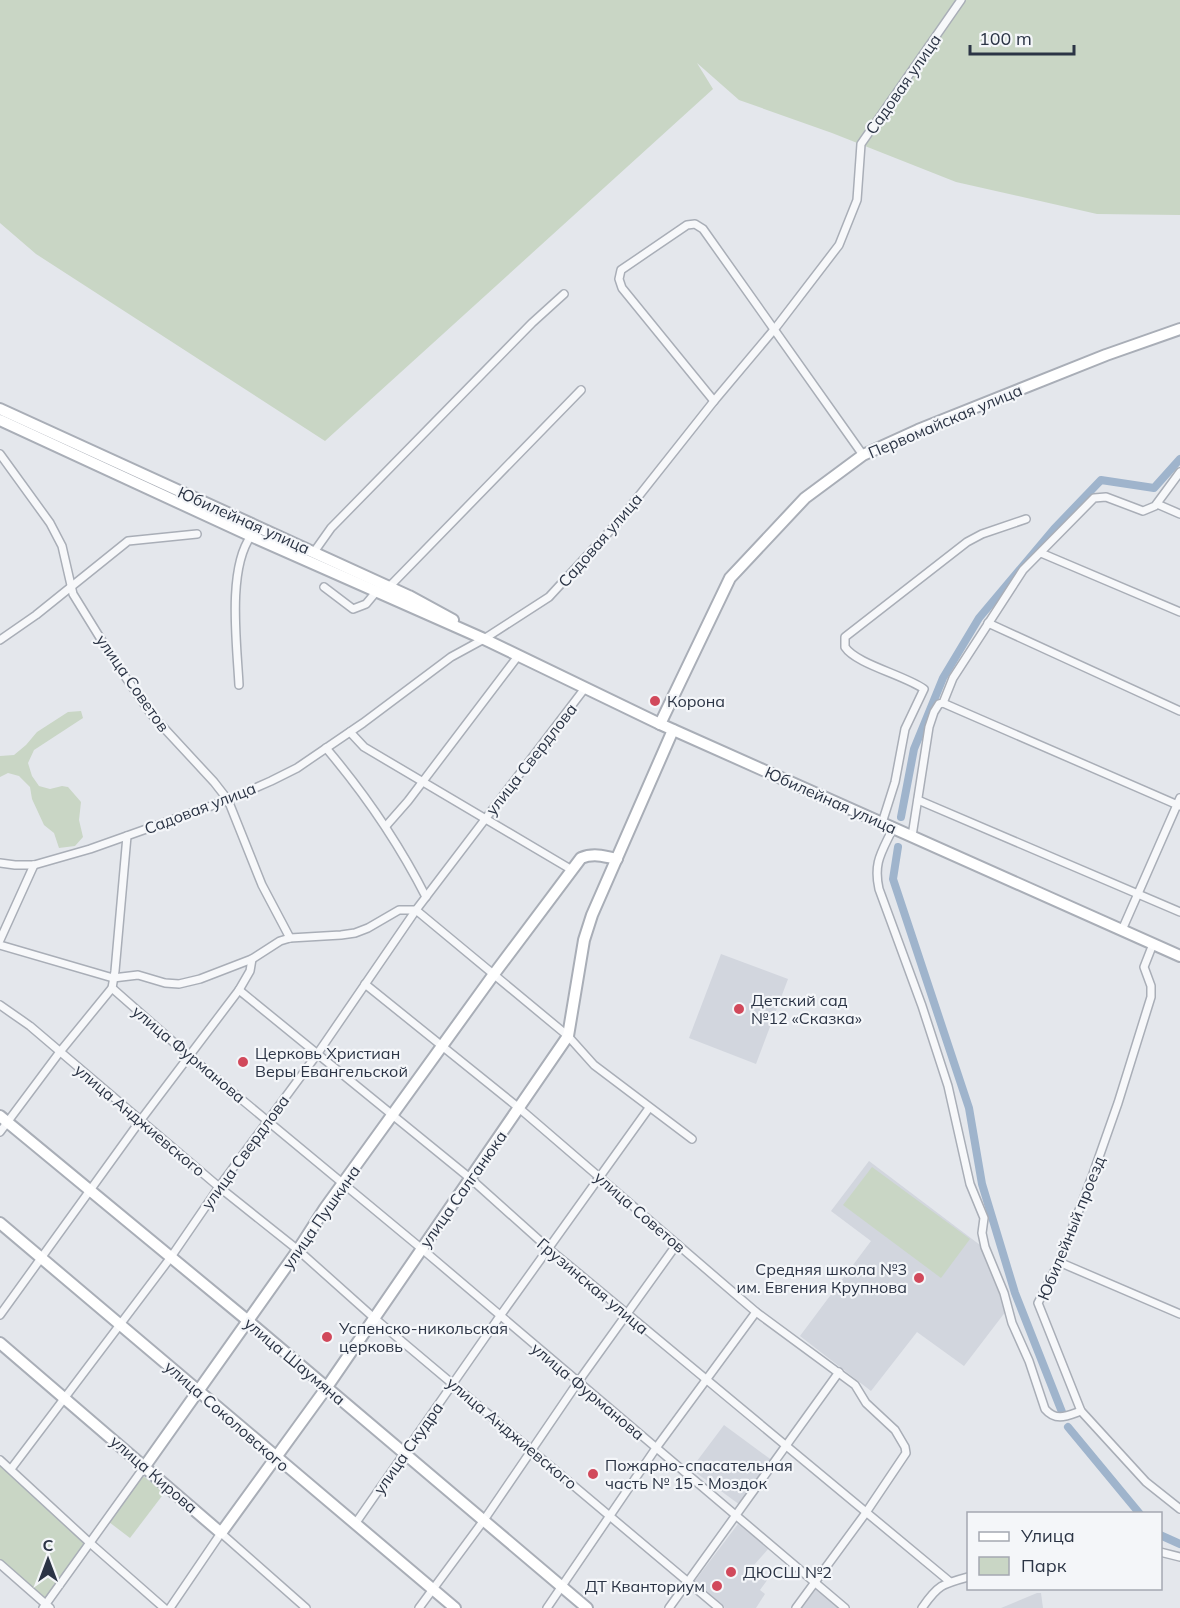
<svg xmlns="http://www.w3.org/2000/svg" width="1180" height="1608" font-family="Mulish,sans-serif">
  <rect width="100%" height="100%" fill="#e4e7ec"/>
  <g fill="#d2d6de">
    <polygon points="721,954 788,979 756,1064 689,1038"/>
    <polygon points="869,1161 980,1245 1006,1311 964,1366 917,1332 871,1391 800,1336 871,1241 831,1211"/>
    <polygon points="724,1425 773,1461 740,1505 691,1469"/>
    <polygon points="738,1524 769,1548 754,1565 768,1579 760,1590 765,1594 756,1608 725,1608 694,1582"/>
    <polygon points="815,1588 838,1608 800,1608"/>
    <polygon points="1037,1593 1041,1593 1043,1608 1001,1608"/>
  </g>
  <g fill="#c9d6c5">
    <polygon points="0,0 1180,0 1180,215 1097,214 956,182 832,133 739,100 697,63 713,89 325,441 36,254 0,223"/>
    <polygon points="81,711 83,718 34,750 28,763 32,776 39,786 50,789 62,786 68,787 81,802 79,820 83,837 75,846 59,848 54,833 44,825 32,799 30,787 19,776 8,773 0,777 0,756 14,755 26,745 37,732 68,712"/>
    <polygon points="872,1167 970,1239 941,1278 843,1205"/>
    <polygon points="0,1460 90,1543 46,1605 0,1564"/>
    <polygon points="143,1476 165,1492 130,1538 109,1522"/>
  </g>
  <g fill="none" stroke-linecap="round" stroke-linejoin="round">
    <g stroke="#9fb4cc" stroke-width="8">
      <polyline points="901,817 914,749 943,678 979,618 1054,529 1101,480 1154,488 1180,459"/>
      <polyline points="898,847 893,879 969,1108 982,1184 1015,1293 1062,1412"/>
      <polyline points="1068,1427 1140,1514"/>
      <polyline points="1160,1535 1180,1544"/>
    </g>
    <g stroke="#a9aeb7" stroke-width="10">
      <g id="street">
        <polyline points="714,401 622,288 619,279 621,270 687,225 695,224 703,229 863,455"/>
        <polyline points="0,454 50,523 62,546 73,594 115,662 151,714 214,782 228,800 262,885 290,938"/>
        <polyline points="1157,504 1180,514"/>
        <polyline points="314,552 331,528 532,323 564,294"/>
        <polyline points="1041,553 1180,612"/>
        <polyline points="324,587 353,609 366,604 376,592"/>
        <polyline points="389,587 581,390"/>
        <polyline points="988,623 1180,711"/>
        <polyline points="0,640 36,615 128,541 197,534"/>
        <path d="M239 685C237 645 227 569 251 536"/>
        <polyline points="943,703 1180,806"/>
        <polyline points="350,732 364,747 572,870"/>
        <path d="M326 748C365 794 398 842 426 897"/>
        <polyline points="918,800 1180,912"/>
        <path d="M882 823 895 782 905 729 924 689C904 675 856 664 845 647V637L967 542 982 534 1026 519"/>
        <polyline points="386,826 408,801 518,656"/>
        <path d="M893 828C882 852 873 862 879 889L922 1006 948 1086 970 1184 984 1218 982 1233 985 1247 1004 1293 1012 1323 1029 1361 1045 1409C1056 1422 1067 1416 1081 1411"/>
        <polyline points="912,836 929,727 934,712 939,704 943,703 953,678 1023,570 1094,498 1106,497 1143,511 1155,506 1180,472"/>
        <polyline points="0,863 15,865 34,865 90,849 228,800 271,781 297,768 363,723 451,657 484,639 549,597 619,521 714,401 777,326 839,245 857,200 861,144 961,0"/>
        <polyline points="1122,930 1180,798"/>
        <polyline points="0,940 34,865"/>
        <polyline points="1153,944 1144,967 1151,986 1151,997 1118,1103 1093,1174 1059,1262 1038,1303 1081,1411 1146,1482 1180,1509"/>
        <polyline points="0,945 113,978 138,975 165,983 179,984 200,979 252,959 280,941 290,938 341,935 355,933 368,928 399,910 416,910 568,1036 594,1065 692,1139"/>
        <polyline points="365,984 519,1108 756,1312 855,1385 866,1403 895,1430 905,1447 906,1453 865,1514 796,1608"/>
        <polyline points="112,988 188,1055 422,1249 845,1608"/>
        <polyline points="239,990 471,1179 548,1248 949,1581"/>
        <polyline points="0,1005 30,1026 219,1187 298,1250 373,1317 719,1608"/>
        <polyline points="0,1132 59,1053 112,988 115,971 127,836"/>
        <polyline points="1059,1262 1180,1314"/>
        <polyline points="0,1315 140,1121 239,990 250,971 252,959"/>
        <polyline points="0,1460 90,1543 164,1608"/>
        <polyline points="11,1469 171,1257 219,1187 318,1053 416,910 585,688"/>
        <polyline points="355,1524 500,1316 649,1108"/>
        <polyline points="1160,1552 1180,1557"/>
        <polyline points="0,1564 50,1608"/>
        <polyline points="43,1608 145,1466"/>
        <polyline points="170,1608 221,1533 306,1608"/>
        <polyline points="419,1608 484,1520 578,1382 677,1244"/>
        <polyline points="547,1608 656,1448 756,1312"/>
        <polyline points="669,1608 839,1372"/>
        <path d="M922 1608C938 1585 942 1584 968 1577"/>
      </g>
    </g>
    <g stroke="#a9aeb7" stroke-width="14">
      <g id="secondary">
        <polyline points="0,409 409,596 453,620"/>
        <polyline points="0,420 251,536 484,639 660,724 1180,956"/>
        <polyline points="660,724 730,578 805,498 863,455 918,430 1106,355 1180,329"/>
        <polyline points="0,1116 247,1320 587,1608"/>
        <polyline points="0,1223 455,1608"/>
        <polyline points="0,1343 221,1533 327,1387 568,1036 584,940 592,915 673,730"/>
        <path d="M145 1466 298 1250 325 1208 494 974 581 858C593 853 604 856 617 859"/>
      </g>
    </g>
    <use href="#street" stroke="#f7f8fa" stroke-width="7"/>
    <use href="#secondary" stroke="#fff" stroke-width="10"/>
  </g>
  <g fill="#d1495b" stroke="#f4f6f9" stroke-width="2">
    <circle cx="655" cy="701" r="6"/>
    <circle cx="739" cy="1009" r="6"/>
    <circle cx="243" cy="1062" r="6"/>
    <circle cx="919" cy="1278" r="6"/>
    <circle cx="327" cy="1337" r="6"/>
    <circle cx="593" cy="1474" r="6"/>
    <circle cx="731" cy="1572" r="6"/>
    <circle cx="717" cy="1586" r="6"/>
  </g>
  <g text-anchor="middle" stroke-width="4.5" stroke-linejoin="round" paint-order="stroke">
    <g font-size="16" fill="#2b3445" stroke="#f4f6f9">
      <text transform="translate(903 84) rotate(-55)" y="6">Садовая улица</text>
      <text transform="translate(945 421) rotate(-23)" y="6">Первомайская улица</text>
      <text transform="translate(244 520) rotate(24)" y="6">Юбилейная улица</text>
      <text transform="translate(600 540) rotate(-49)" y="6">Садовая улица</text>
      <text transform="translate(133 683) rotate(55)" y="6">улица Советов</text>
      <text transform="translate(531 759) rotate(-52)" y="6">улица Свердлова</text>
      <text transform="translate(831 800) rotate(24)" y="6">Юбилейная улица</text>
      <text transform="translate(200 808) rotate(-21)" y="6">Садовая улица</text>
      <text transform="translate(189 1054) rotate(40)" y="6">улица Фурманова</text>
      <text transform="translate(140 1120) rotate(40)" y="6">улица Анджиевского</text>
      <text transform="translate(245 1152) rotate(-54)" y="6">улица Свердлова</text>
      <text transform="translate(463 1189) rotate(-55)" y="6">улица Салганюка</text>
      <text transform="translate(640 1212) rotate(41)" y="6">улица Советов</text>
      <text transform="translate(321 1217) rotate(-55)" y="6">улица Пушкина</text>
      <text transform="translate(1071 1228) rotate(-68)" y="6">Юбилейный проезд</text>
      <text transform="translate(593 1286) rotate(40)" y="6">Грузинская улица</text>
      <text transform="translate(295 1361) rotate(40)" y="6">улица Шаумяна</text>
      <text transform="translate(588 1391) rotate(40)" y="6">улица Фурманова</text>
      <text transform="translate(227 1416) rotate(41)" y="6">улица Соколовского</text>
      <text transform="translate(512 1433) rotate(40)" y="6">улица Анджиевского</text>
      <text transform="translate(408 1448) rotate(-55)" y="6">улица Скудра</text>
      <text transform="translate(154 1474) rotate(41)" y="6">улица Кирова</text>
    </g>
    <g font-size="16" fill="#2b3445" stroke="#f4f6f9" text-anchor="start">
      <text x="667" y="707">Корона</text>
      <text x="751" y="1006">Детский сад<tspan x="751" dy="18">№12 «Сказка»</tspan></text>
      <text x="255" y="1059">Церковь Христиан<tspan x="255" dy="18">Веры Евангельской</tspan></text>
      <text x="907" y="1275" text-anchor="end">Средняя школа №3<tspan x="907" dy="18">им. Евгения Крупнова</tspan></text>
      <text x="339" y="1334">Успенско-никольская<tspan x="339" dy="18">церковь</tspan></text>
      <text x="605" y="1471">Пожарно-спасательная<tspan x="605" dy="18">часть № 15 - Моздок</tspan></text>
      <text x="743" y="1578">ДЮСШ №2</text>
      <text x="705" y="1592" text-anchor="end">ДТ Кванториум</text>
    </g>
  </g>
  <rect x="967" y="1512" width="195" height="78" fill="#f4f6f9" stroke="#a4a8b1" stroke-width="1.5"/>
  <rect x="979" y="1532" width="30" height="9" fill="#ffffff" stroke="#a4a8b1" stroke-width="1.5"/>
  <text x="1021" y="1542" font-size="18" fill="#2b3445">Улица</text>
  <rect x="979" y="1557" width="30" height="18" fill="#c9d6c5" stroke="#a4a8b1" stroke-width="1.5"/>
  <text x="1021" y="1572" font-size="18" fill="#2b3445">Парк</text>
  <g transform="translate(48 1560)" stroke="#f4f6f9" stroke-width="4.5" paint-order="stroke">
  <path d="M0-4.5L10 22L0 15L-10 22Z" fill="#2b3445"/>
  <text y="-9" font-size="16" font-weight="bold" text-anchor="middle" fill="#2b3445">С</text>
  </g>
  <path d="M970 45v9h104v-9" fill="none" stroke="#2b3445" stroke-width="3"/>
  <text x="979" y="45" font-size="18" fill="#2b3445" stroke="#f4f6f9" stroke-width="4.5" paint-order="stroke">100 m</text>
</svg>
